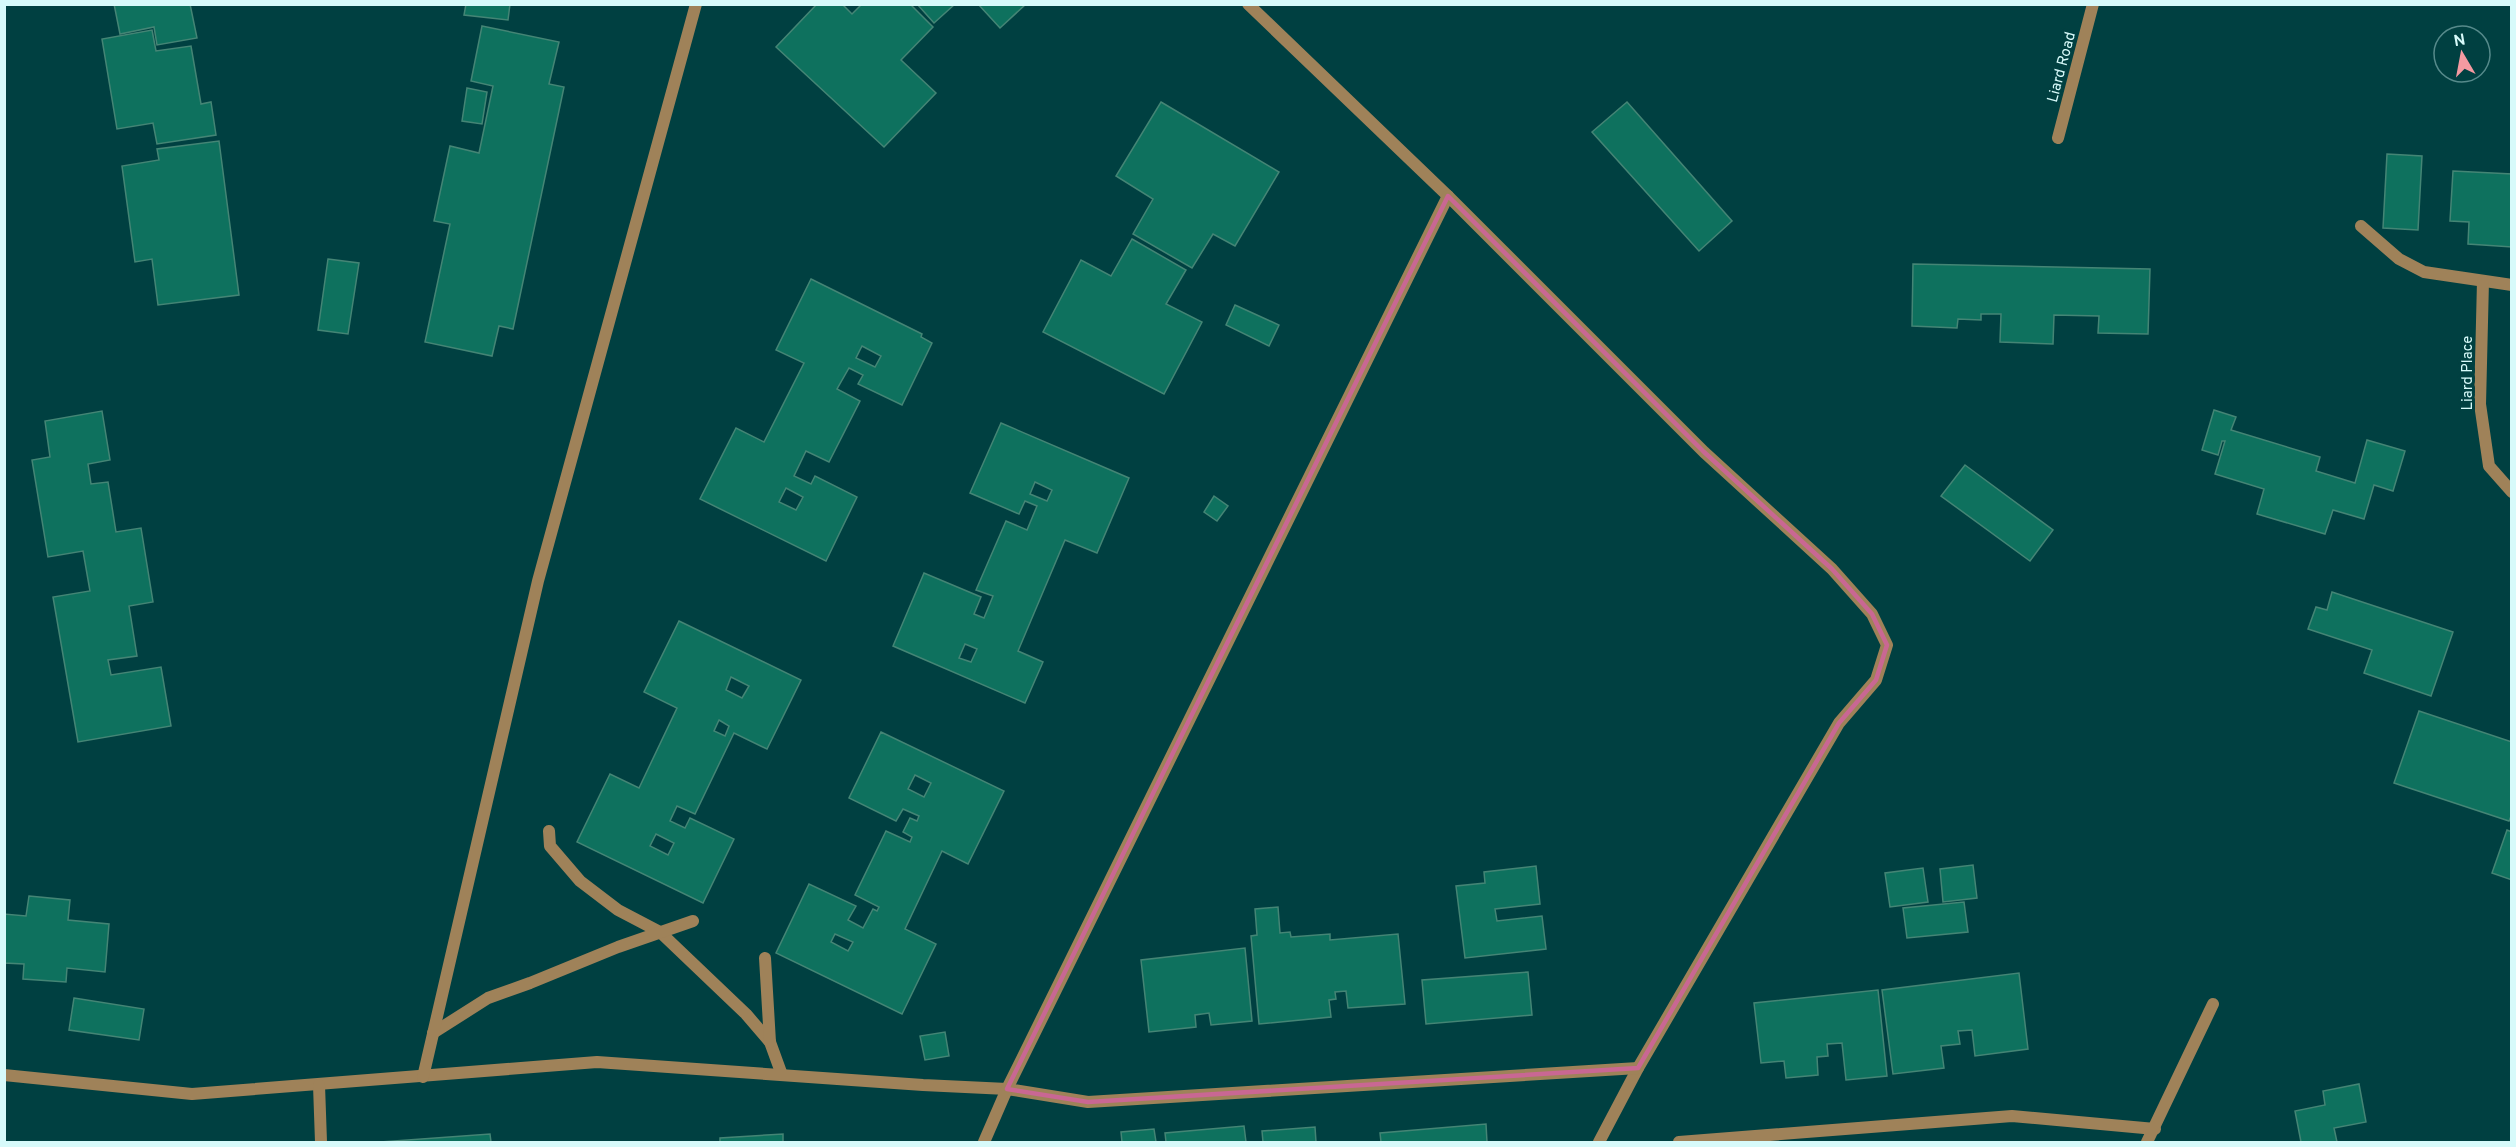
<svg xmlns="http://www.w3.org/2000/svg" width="2516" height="1147" font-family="Overpass,sans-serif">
  <rect width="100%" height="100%" fill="#004041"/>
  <g fill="#0e715e" stroke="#448575" stroke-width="1.5" fill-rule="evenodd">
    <polygon points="114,4 190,4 197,38 157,45 154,27 120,34"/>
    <polygon points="466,4 510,4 508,20 464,15"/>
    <polygon points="817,4 842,4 852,14 862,4 910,4 933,27 901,60 936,93 884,147 776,47"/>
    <polygon points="917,4 955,4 934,23"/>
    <polygon points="978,4 1026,4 1000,28"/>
    <polygon points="482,26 559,42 549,84 564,87 513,329 499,326 492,356 425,342 450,224 434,221 450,146 479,153 493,86 471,81"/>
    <polygon points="152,30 156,51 191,46 201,104 211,102 216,135 157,144 153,123 117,129 102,39"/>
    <polygon points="467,88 487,92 482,124 462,121"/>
    <polygon points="1161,102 1279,172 1235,246 1213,234 1192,268 1133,234 1153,199 1116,176"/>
    <polygon points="1627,102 1732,221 1699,251 1592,132"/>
    <polygon points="219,141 239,295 158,305 152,259 135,262 122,166 159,160 157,149"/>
    <polygon points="2387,154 2422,156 2418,230 2383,228"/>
    <polygon points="2453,171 2512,174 2512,247 2468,244 2469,222 2450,221"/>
    <polygon points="1132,239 1186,270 1166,304 1202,322 1164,394 1043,332 1081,260 1111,276"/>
    <polygon points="328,259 359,263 348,334 318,330"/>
    <polygon points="1913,264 2150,269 2148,334 2098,333 2099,316 2054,315 2053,344 2000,342 2001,314 1981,314 1981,320 1958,319 1957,328 1912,326"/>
    <path d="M811 279 922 334 921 337 932 343 902 405 858 384 863 375 849 368 837 389 860 401 829 462 806 451 794 476 811 484 815 476 857 497 826 561 700 499 736 428 764 442 804 363 776 350ZM862 346 881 356 875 367 856 358ZM786 488 803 497 796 510 779 502Z"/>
    <polygon points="1235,305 1279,325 1269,346 1226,325"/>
    <polygon points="2214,410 2236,417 2231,430 2320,457 2316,471 2355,483 2367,440 2405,451 2393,491 2374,485 2364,519 2333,510 2325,534 2257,514 2264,489 2215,474 2225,441 2222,441 2218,455 2202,450"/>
    <polygon points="102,411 110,460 88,464 91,484 108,482 116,532 141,528 153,602 129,606 137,656 108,660 111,675 161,667 171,726 78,742 53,597 90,591 83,551 48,557 32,460 50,457 45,421"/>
    <path d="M1001 423 1129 478 1097 553 1065 540 1018 651 1043 662 1025 703 893 646 924 573 981 597 974 614 984 618 993 596 976 590 1006 521 1027 530 1037 506 1025 501 1019 514 970 493ZM1035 482 1052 490 1047 501 1030 494ZM965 644 977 649 971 662 959 658Z"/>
    <polygon points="1965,465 2053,530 2030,561 1941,496"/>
    <polygon points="1214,496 1228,506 1217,521 1204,512"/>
    <polygon points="2332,592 2453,632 2431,696 2364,673 2372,650 2308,629 2316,607 2327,610"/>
    <path d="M679 621 801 680 767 749 734 733 695 814 677 806 670 821 685 828 690 818 734 839 703 903 577 842 610 774 639 788 677 708 644 692ZM731 677 749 686 742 698 726 690ZM719 720 729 726 725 736 714 731ZM656 834 674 843 668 855 650 846Z"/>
    <polygon points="2419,711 2512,742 2512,814 2509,821 2394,783"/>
    <path d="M881 732 1004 791 968 864 942 851 905 929 936 944 902 1014 776 953 809 884 856 906 848 920 863 928 873 909 877 911 879 907 855 895 886 831 910 842 912 837 903 832 910 818 917 821 919 816 903 809 896 821 849 798ZM915 775 931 783 924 797 908 789ZM835 934 853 942 848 951 831 942Z"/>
    <polygon points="2507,830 2512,832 2512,880 2492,873"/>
    <polygon points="1973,865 1977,898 1943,902 1940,869"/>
    <polygon points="1536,866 1540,904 1495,909 1497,921 1542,916 1546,949 1465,958 1456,886 1485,883 1484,872"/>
    <polygon points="1923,868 1928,902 1890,907 1885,873"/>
    <polygon points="29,896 70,900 68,920 109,924 105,972 67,968 66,982 23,979 24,964 4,963 4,914 26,916"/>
    <polygon points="1964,902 1968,932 1907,938 1903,908"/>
    <polygon points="1278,907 1280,933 1290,932 1291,937 1330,934 1330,940 1398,934 1405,1004 1348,1008 1346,991 1335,992 1336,999 1329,1000 1331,1017 1259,1024 1251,936 1257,935 1255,909"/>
    <polygon points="1245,948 1252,1021 1211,1025 1209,1013 1195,1015 1196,1027 1149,1032 1141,960"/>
    <polygon points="1528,972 1532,1015 1426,1024 1422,980"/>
    <polygon points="2019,973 2028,1049 1975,1056 1972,1030 1958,1031 1960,1044 1941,1046 1944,1068 1893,1074 1882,990"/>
    <polygon points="1878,990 1887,1076 1846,1080 1842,1043 1827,1044 1828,1056 1817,1057 1818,1075 1786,1078 1784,1061 1761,1063 1754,1003"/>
    <polygon points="74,998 144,1009 139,1040 69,1030"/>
    <polygon points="945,1032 949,1056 925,1060 920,1036"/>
    <polygon points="2359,1084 2366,1122 2334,1128 2337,1142 2301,1142 2295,1111 2325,1105 2323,1091"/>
    <polygon points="1486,1124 1487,1142 1381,1142 1380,1133"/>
    <polygon points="1244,1126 1246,1142 1166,1142 1165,1133"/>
    <polygon points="1315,1127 1316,1142 1263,1142 1262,1131"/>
    <polygon points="1154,1129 1156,1142 1122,1142 1121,1132"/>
    <polygon points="490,1134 491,1142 380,1142"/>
    <polygon points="783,1134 783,1142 720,1142 720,1138"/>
  </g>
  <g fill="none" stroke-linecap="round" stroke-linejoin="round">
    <g stroke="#9f8259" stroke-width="12">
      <polyline points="1248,4 1448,196 1704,452 1832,569 1872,614 1887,645 1876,680 1839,723 1638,1068 1599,1142"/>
      <polyline points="2058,138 2093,4"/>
      <polyline points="2361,226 2399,259 2424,272 2512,285"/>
      <polyline points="2483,281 2480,404 2489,466 2512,492"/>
      <polyline points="549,831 550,846 580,881 618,910 660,932 746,1014 770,1042 782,1075"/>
      <polyline points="765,958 770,1042"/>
      <polyline points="433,1033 488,998 530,983 618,947 693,921"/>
      <polyline points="4,1075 192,1094 597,1062 923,1085 1007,1089 1088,1102 1638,1068"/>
      <polyline points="423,1077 538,581 696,4"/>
      <polyline points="319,1085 321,1142"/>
      <polyline points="984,1142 1007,1089 1448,196"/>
      <polyline points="1679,1142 2012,1116 2155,1129"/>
      <polyline points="2147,1142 2213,1004"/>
    </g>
  </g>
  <path fill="none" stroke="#c96793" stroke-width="4.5" stroke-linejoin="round" d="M1448 196 1704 452 1832 569 1872 614 1887 645 1876 680 1839 723 1638 1068 1088 1102 1007 1089Z"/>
  <g text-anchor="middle" stroke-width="6" stroke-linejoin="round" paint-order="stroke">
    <g font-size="15" fill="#d7fafa" stroke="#004041">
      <text transform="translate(2061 67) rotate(-75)" y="5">Liard Road</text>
      <text transform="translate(2467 373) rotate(-90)" y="5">Liard Place</text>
    </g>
  </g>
  <rect width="2516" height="1147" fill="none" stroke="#d7fafa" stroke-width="12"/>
  <g transform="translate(2462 54) rotate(350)"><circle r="28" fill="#004041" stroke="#568a8b" stroke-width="1.5"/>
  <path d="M0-4.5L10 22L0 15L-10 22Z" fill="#f49aa1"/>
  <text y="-9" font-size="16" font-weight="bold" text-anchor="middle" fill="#d7fafa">N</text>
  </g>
</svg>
